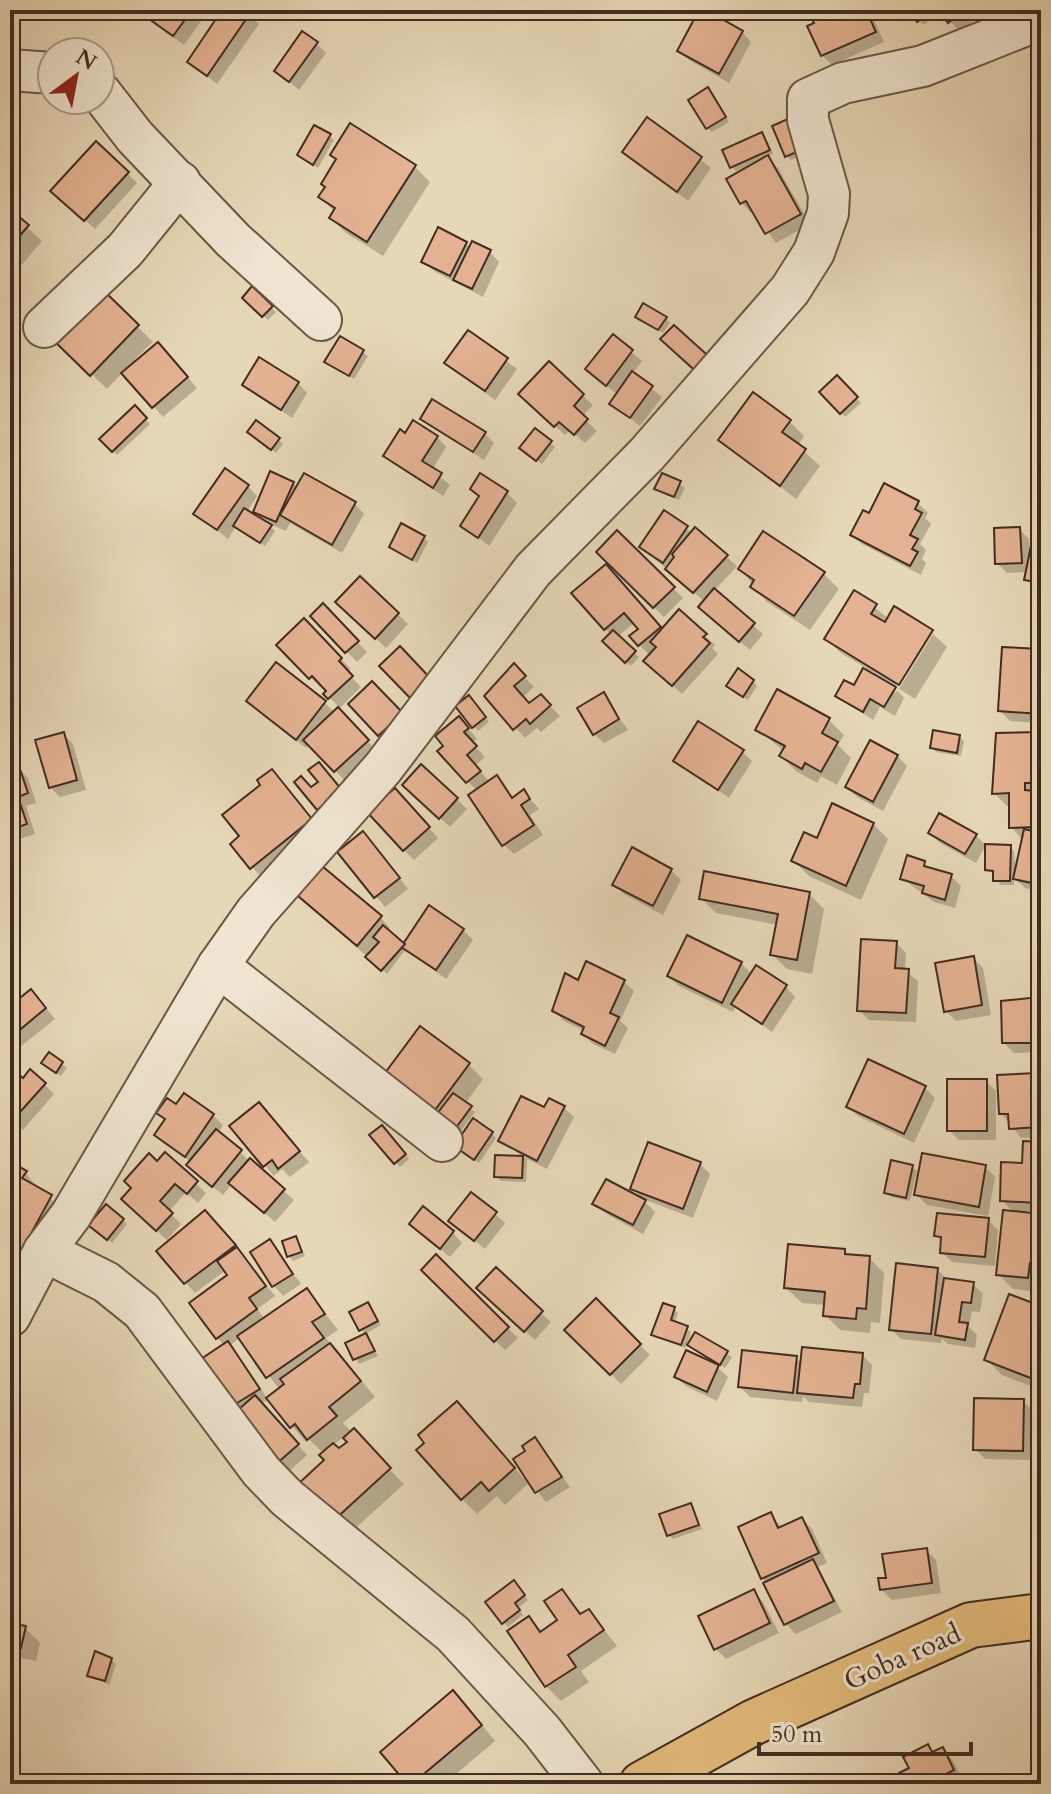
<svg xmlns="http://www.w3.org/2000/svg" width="1051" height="1794" font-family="Cardo,serif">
  <rect width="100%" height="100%" fill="#e6d7b6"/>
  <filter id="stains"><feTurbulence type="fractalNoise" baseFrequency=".0025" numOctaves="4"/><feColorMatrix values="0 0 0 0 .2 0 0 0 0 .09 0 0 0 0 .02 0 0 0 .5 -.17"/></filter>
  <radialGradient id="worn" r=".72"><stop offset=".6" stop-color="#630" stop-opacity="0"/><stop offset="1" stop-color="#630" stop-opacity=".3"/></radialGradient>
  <g fill="#0003" fill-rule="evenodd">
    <polygon points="148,10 209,10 184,45 155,24 145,14"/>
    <polygon points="225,10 244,10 259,24 217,84 189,62"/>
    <polygon points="701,10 742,32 751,42 729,83 689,60 679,50"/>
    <polygon points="810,10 853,10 855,14 864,10 874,20 884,42 832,65 822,55"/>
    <polygon points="912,10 929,10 934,17 923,25"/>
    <polygon points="941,10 988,10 959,31"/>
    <polygon points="316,43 326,53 299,90 276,70"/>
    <polygon points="708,90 729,122 712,132 707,128"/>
    <polygon points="792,119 809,152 791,160 786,155"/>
    <polygon points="648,120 711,168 688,201 625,152"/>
    <polygon points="350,126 415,167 430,182 383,256 346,233 331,218 335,212 320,197 338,161 332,155"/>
    <polygon points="762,135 773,154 767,157 778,168 810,224 776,243 754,211 751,213 742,203 748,166 736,171 731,166"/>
    <polygon points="329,136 334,140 318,168 299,155"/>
    <polygon points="127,173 137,183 95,229 63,200"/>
    <polygon points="10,212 42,241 20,267 10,258"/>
    <polygon points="466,244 471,248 490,252 499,262 483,297 434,271 424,262"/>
    <polygon points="96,286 153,342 135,359 138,362 168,354 197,388 163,417 123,372 107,389 49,333"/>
    <polygon points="252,289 276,312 268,320 245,298"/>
    <polygon points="666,318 670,323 663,333 642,321"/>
    <polygon points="468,333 517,369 495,400 447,363"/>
    <polygon points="613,337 642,361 632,374 662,397 640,426 611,403 618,395 598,379"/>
    <polygon points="341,338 368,356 354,379 327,362"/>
    <polygon points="549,364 593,405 582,417 597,431 585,443 570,430 565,435 530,404"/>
    <polygon points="837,378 861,403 845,417 822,392"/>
    <polygon points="298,383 307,393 292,418 244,385"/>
    <polygon points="134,408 150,424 117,455 102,439"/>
    <polygon points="423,419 484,433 494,443 484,460"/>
    <polygon points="789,421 804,436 798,446 820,466 796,499 721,440"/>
    <polygon points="257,422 283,444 276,453 254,436"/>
    <polygon points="535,430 555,447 542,464 526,452"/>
    <polygon points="406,436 437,437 446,447 432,470 450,485 443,496 385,456"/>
    <polygon points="663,475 685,488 679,500 657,489"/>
    <polygon points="293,483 298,488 355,504 364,514 342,553 290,523 286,531 267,523 275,531 265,546 236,526 228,539 196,514 248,486 257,496 247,512 262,519 255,512"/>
    <polygon points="507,493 517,503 489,546 463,525"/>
    <polygon points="918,503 928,513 925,518 931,524 920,544 926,550 922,559 926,563 921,575 862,544 852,534 869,515"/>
    <polygon points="665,513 692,533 695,529 737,566 714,591 763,634 750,650 710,617 705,602 641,547"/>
    <polygon points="1019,529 1029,539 1030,552 1041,540 1041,590 1026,579 1027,572 1007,573 997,563"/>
    <polygon points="617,533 683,598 664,617 599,552"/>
    <polygon points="763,534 824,574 839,589 810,630 767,602 740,569"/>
    <polygon points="424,538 428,542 417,563 391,547"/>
    <polygon points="615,576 663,630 679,612 715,645 712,648 718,654 682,694 656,670 650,656 632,637 641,629 635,622 617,637 639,657 631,666 605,641 611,635 574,594"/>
    <polygon points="360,579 408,624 386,648 337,602"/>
    <polygon points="855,592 889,619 895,609 932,633 929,633 894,688 892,693 898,691 904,698 895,716 880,707 873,720 838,696 854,688 866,668 841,653 826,638"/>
    <polygon points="323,606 367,652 357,662 312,616"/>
    <polygon points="304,621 351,669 347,672 361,687 340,708 326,694 329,691 323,684 320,687 279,645"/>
    <polygon points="933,634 947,647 915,699 899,689"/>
    <polygon points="1041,651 1041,723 1010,721 1000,711"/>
    <polygon points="514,666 534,687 523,697 530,706 541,696 560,716 541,732 537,728 525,738 487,696"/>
    <polygon points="753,681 757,686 748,700 733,690"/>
    <polygon points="603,695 628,730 604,743 594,734"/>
    <polygon points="473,702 489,722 478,731 457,706"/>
    <polygon points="325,703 335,713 338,710 377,751 345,781 310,744 306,748 258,710"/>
    <polygon points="829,720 844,735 838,745 851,758 837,785 821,776 817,783 796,771 781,756 784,751 757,729"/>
    <polygon points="468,728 477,739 472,743 485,757 475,766 490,782 497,777 514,799 524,792 539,809 530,815 543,835 514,854 504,845 477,791 440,751"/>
    <polygon points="63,734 73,744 86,790 60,797 50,787"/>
    <polygon points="1041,734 1040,798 1041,892 1025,888 1014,878 1014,885 1000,885 995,874 987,869 1010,847 1014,851 1016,873 1023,840 1011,827 1009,808 994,793"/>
    <polygon points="959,737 964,741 961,756 936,752 932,747"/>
    <polygon points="742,752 752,761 729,798 676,761"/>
    <polygon points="897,756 907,766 883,811 857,797 847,787"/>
    <polygon points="18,768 28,778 36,803 26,806 35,834 10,842 10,770"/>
    <polygon points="271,771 326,835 266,882 252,867 242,836"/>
    <polygon points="414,794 457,799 467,809 450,827"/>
    <polygon points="404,801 438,838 414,860 404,850"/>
    <polygon points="873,824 888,839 861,900 809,876 794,861 818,840"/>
    <polygon points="930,833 976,836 986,845 976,863 940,843"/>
    <polygon points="373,844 408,889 385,907 340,852"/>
    <polygon points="924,863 932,871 951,876 961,886 955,908 934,902 902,878"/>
    <polygon points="323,869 381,918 390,928 387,931 404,946 463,930 473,940 446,979 406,949 387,974 310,906"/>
    <polygon points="671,870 681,880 663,915 624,894 614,884"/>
    <polygon points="809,894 824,909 812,974 787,969 772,954 778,925 716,913 701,898"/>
    <polygon points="896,943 906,953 905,971 918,981 916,1022 869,1020 859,1010"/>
    <polygon points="973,958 983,968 991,1015 956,1021 946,1011"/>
    <polygon points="741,963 752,974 786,987 795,997 772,1032 736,1006 733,1012 679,986 669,976"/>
    <polygon points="624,982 634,991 620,1021 628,1028 615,1054 593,1044 583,1034 585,1031 564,1021 554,1011 579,983"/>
    <polygon points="1041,1000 1041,1052 1014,1053 1004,1043 1003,1003"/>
    <polygon points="40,1001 55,1019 10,1055 10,1008"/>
    <polygon points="49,1055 67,1068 61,1076 48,1067"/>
    <polygon points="468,1064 483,1079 465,1104 475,1112 457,1136 403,1088"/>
    <polygon points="10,1069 23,1080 44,1084 54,1094 23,1130 10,1118"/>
    <polygon points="1035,1075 1041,1081 1041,1137 1021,1138 1001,1113"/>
    <polygon points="986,1081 996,1091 996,1140 959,1140 949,1130"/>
    <polygon points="925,1088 935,1098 914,1143 858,1116 848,1106"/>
    <polygon points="259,1104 309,1162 290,1177 282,1169 274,1176 232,1127"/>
    <polygon points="176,1107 213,1115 223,1125 218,1133 294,1200 275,1222 232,1184 223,1195 198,1175 191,1162 156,1135"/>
    <polygon points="564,1108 574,1117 547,1169 527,1159 526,1182 501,1181 496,1176 497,1157 525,1158 501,1141 545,1110"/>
    <polygon points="386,1132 409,1159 400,1167 372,1135"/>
    <polygon points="492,1133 496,1138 479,1163 460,1150"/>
    <polygon points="1039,1144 1041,1211 1025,1211 1025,1214 1041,1216 1041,1292 1013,1289 998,1274 1014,1213 1002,1200"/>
    <polygon points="165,1155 206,1193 198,1203 186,1192 169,1212 181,1224 167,1240 133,1209"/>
    <polygon points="700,1164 710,1174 693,1218 643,1199 633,1189"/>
    <polygon points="912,1167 917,1171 910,1201 891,1197 886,1192"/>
    <polygon points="985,1167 995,1177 988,1216 927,1205 917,1195"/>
    <polygon points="25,1172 39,1190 66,1211 35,1268 10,1254 10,1179"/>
    <polygon points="644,1201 655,1212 643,1234 605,1213 595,1203"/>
    <polygon points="495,1214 505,1223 485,1249 451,1221"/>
    <polygon points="123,1220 127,1224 112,1243 95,1229"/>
    <polygon points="988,1220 998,1230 995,1266 952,1262 942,1252 943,1242 936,1235"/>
    <path d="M215 1223 275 1296 257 1309 265 1319 307 1290 338 1330 326 1338 375 1397 343 1423 404 1484 348 1535 333 1521 324 1454 309 1439 306 1442 269 1399 261 1404 307 1455 286 1474 234 1416 225 1346 217 1338 230 1276 226 1270 195 1293 186 1283ZM240 1338 280 1390 268 1399 230 1345ZM344 1437 349 1442 339 1451 333 1445Z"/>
    <polygon points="421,1233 453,1233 462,1243 450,1257"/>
    <polygon points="296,1239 305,1256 293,1261 289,1256"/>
    <polygon points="270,1242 301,1284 283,1296 274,1286"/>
    <polygon points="844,1251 850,1256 869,1258 884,1273 880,1323 871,1322 870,1333 840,1330 825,1315 826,1305 802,1303 786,1288"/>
    <polygon points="436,1257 518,1338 505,1350 424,1270"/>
    <polygon points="937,1270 948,1280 973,1284 983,1294 980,1312 972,1311 969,1327 977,1335 975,1348 948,1344 941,1338 941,1343 901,1339 891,1329"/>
    <polygon points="489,1298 541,1313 551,1322 535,1340"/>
    <polygon points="596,1301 650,1355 621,1384 567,1330"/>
    <polygon points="368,1305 381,1325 365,1334 360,1329"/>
    <polygon points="1041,1308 1041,1390 1002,1375 987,1360"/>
    <polygon points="674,1309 678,1313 675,1323 691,1332 685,1348 654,1334"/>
    <polygon points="696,1334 732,1357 725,1368 689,1345"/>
    <polygon points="366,1336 378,1356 359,1364 348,1344"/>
    <polygon points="862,1355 872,1365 869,1393 864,1393 862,1407 809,1402 803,1396 802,1402 750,1397 740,1387 796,1358 802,1364"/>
    <polygon points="716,1366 728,1377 717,1401 686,1386 676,1377"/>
    <polygon points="1023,1401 1033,1411 1032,1460 985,1459 975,1449"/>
    <polygon points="471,1419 527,1482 528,1452 535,1440 570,1487 546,1502 530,1482 505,1505 497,1496 477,1514 462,1499"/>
    <polygon points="690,1506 702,1529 673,1539 669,1535"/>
    <polygon points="771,1515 782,1528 802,1519 812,1529 827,1563 818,1567 842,1612 796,1634 786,1624 763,1578"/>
    <polygon points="926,1550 936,1560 941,1593 892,1600 882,1590 888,1579"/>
    <polygon points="518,1587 528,1600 518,1608 523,1615 508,1627 488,1602"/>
    <polygon points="562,1591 583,1615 589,1611 617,1646 581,1671 589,1682 561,1701 546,1686 529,1619 543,1632 559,1621"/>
    <polygon points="754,1592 763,1602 779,1633 726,1659 716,1649"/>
    <polygon points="10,1625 25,1628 40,1643 36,1661 21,1658 10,1707"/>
    <polygon points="111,1659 116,1664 109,1685 89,1675"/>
    <polygon points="468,1708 495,1741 444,1784 409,1784"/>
    <polygon points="928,1747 934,1753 942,1749 952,1759 963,1780 955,1784 907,1784 911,1769"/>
  </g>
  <g fill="#e4b292" stroke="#422c21" stroke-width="2">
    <polygon points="145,10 192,10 173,36 142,14"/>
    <polygon points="222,10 251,12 207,76 187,62"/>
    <polygon points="699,10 706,10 743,31 719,74 677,51"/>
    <polygon points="808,10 849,10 851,14 866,10 876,32 821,56 807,26 814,23"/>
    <polygon points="909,10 930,10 931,12 917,22"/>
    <polygon points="939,10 965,10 948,23"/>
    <polygon points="302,31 318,42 289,82 274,71"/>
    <polygon points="708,87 726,117 706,129 688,100"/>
    <polygon points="647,117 702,157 677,192 622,152"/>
    <polygon points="792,117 806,148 785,157 772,126"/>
    <polygon points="350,123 416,165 367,242 329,218 335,208 318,197 325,187 321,184 336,159 330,155"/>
    <polygon points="314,125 331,134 313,165 297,155"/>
    <polygon points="762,132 770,150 730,168 722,150"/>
    <polygon points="96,141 129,172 84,221 50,191"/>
    <polygon points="768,155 801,214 765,234 746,201 740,204 726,179"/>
    <polygon points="10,209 29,225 10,247"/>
    <polygon points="438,227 467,242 450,276 421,262"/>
    <polygon points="472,241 491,250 472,289 453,280"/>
    <polygon points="96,283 139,325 90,376 46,333"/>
    <polygon points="252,286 273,306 262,317 242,298"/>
    <polygon points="643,303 667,317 658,330 635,317"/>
    <polygon points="674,325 715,362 701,376 660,339"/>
    <polygon points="468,330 508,358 485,391 444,363"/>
    <polygon points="613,334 633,350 606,386 585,369"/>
    <polygon points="340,336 364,350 349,376 324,362"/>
    <polygon points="158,342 188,377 152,408 121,373"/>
    <polygon points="259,357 299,382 281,410 242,385"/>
    <polygon points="549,361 584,394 574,406 588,419 574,435 559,422 554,427 518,394"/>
    <polygon points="632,371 653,386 630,418 609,404"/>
    <polygon points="837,375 858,397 840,414 819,392"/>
    <polygon points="753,392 791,420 782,432 806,449 780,486 718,440"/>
    <polygon points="432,399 486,432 473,452 420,419"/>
    <polygon points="135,405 147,418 112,452 99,439"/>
    <polygon points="256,420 280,438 271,450 247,432"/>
    <polygon points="413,420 438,436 422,461 442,473 433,488 383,456 400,429 405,433"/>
    <polygon points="535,428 552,441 536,461 519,448"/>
    <polygon points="225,468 249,485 217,530 193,514"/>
    <polygon points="270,471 294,482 276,522 253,512"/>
    <polygon points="304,473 356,502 332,545 280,515"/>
    <polygon points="480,473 508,491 478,538 460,526 479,496 470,489"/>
    <polygon points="662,473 681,481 674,497 654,489"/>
    <polygon points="884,483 919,501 915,509 922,513 910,535 918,539 912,549 918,552 910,566 850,535 863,510 869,513"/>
    <polygon points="244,508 272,525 260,543 233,526"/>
    <polygon points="664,510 688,526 663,563 639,547"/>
    <polygon points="401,523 425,536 412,560 389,547"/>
    <polygon points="695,527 728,555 693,593 665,569 674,557 672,554"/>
    <polygon points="1020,527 1022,563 995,564 994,528"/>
    <polygon points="617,530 675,587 653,608 596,552"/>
    <polygon points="763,531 825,572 794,616 750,587 754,580 738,569"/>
    <polygon points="1033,536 1041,538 1041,583 1024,580"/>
    <polygon points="606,564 661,627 638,646 629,636 638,629 624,613 604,630 571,593"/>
    <polygon points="360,576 399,613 375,639 335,602"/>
    <polygon points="714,588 755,623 739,642 698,607"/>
    <polygon points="854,590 877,604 871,614 885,622 894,606 933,630 899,685 824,639"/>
    <polygon points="323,603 359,641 345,653 310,616"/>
    <polygon points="679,609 707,634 703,637 710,643 672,686 643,661 656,647 650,642"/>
    <polygon points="304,618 342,658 339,661 353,676 328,699 323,694 326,691 312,676 309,679 276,645"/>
    <polygon points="613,630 636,651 625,663 602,641"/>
    <polygon points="400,646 433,681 413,701 379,666"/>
    <polygon points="1002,647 1041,649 1041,714 998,711"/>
    <polygon points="276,662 326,701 296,740 246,701"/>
    <polygon points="514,663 526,676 514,686 529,703 541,694 551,705 530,724 526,719 513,730 484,696"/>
    <polygon points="738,668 754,680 743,697 726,686"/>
    <polygon points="863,668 896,687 884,707 870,699 863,712 835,696 844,680 854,685"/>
    <polygon points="372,681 403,713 378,736 348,704"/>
    <polygon points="777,689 830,718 822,733 838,742 821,772 805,763 802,769 779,756 785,746 755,730"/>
    <polygon points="604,692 619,719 593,735 577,708"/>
    <polygon points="469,695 486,717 472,728 455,706"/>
    <polygon points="338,707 369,740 334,772 303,740"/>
    <polygon points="459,716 469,728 464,732 477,746 467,755 481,771 466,783 437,751 443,746 435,736"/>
    <polygon points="698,721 744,750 718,790 673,761"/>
    <polygon points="933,730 960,735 957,753 930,748"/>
    <polygon points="64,732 77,780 49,788 35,740"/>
    <polygon points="1041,732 1041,783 1025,783 1025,790 1036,791 1036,827 1009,828 1009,793 992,794 996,733"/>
    <polygon points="870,740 898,755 873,802 845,787"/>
    <polygon points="319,762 342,790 317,810 294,782 301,776 311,787 318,782 308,770"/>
    <polygon points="421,764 458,798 439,819 402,785"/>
    <polygon points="19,766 28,793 18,797 27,824 10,830 10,768"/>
    <polygon points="272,769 312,819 250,869 230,844 239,836 222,815 260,785 257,780"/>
    <polygon points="497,775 512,798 524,789 530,799 521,805 534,825 502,846 468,795"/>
    <polygon points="395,788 430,827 403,851 367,812"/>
    <polygon points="832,803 874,823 846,886 791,861 804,832 817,838"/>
    <polygon points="939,813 977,834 965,854 928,833"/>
    <polygon points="1024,829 1041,833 1041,885 1013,879"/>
    <polygon points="363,831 400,878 374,898 337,852"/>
    <polygon points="985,844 1011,845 1010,881 993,881 993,871 985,870"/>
    <polygon points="632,847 672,869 653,906 612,885"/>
    <polygon points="907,855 925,861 924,866 952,874 945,900 922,893 924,886 900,879"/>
    <polygon points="322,866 382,916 357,946 298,896"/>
    <polygon points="704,871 810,892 797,960 770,955 778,914 699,899"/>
    <polygon points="429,905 464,929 436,970 401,947"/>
    <polygon points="383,925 405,944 381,971 365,957 379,942 373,937"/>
    <polygon points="687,935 742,962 722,1003 667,976"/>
    <polygon points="861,939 897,941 895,968 909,969 906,1013 857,1011"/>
    <polygon points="974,956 982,1005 944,1012 935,963"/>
    <polygon points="586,961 625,980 610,1013 619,1017 605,1046 581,1034 584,1027 552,1011 565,973 578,980"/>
    <polygon points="756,965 787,985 762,1024 731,1004"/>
    <polygon points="31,989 46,1008 10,1038 10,1006"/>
    <polygon points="1039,997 1041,1043 1002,1043 1001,1001"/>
    <polygon points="420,1026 470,1063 435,1110 385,1073"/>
    <polygon points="49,1052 63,1062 56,1073 41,1063"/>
    <polygon points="868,1059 926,1086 904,1134 846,1107"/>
    <polygon points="10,1067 23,1078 30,1069 46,1083 12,1121"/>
    <polygon points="1036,1073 1040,1127 1009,1129 1008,1114 999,1114 997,1075"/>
    <rect x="947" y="1079" width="40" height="52"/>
    <polygon points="184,1093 214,1114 185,1157 154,1135 165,1119 156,1113 167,1098 176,1104"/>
    <polygon points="453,1093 472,1106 452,1133 433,1119"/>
    <polygon points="521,1096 544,1107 549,1098 565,1106 537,1161 498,1141"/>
    <polygon points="259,1102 300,1151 278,1169 272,1160 263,1167 229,1126"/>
    <polygon points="473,1118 493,1132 474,1160 454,1146"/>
    <polygon points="382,1125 406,1154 394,1164 369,1135"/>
    <polygon points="216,1129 242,1150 212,1187 186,1165"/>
    <polygon points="1023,1141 1040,1142 1038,1203 1000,1201 1001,1162 1022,1163"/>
    <polygon points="648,1142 701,1162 683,1209 630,1189"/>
    <polygon points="165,1152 198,1181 187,1194 175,1184 160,1201 173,1213 156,1231 121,1199 131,1188 124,1181 149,1153 157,1161"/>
    <polygon points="922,1153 986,1165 979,1207 914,1195"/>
    <polygon points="495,1155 523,1156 522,1178 494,1177"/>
    <polygon points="250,1158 285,1189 264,1213 228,1183"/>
    <polygon points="891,1160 913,1165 906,1198 884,1193"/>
    <polygon points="16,1165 27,1171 22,1178 52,1195 20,1254 10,1249 10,1175"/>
    <polygon points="606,1179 646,1200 633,1225 592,1204"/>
    <polygon points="471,1192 497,1212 474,1241 448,1221"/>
    <polygon points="106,1204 124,1219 107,1240 88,1225"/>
    <polygon points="423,1206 454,1231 440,1249 409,1224"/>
    <polygon points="205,1210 236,1245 184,1284 156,1251"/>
    <polygon points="1003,1210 1041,1214 1041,1265 1030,1263 1028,1278 996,1275"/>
    <polygon points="937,1213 989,1218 985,1257 940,1253 941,1237 934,1236"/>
    <polygon points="296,1236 302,1252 287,1257 282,1241"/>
    <polygon points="270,1239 293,1274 272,1287 250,1252"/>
    <polygon points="788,1244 845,1249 845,1254 870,1256 866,1309 857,1308 856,1319 823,1316 825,1292 784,1288"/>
    <polygon points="237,1247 266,1286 249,1298 257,1309 216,1339 189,1303 227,1275 217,1261"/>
    <polygon points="436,1254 509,1327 494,1342 421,1270"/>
    <polygon points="896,1263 938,1268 931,1334 889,1330"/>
    <polygon points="496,1267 543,1311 524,1332 476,1288"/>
    <polygon points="944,1278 974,1282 971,1303 962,1302 959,1322 968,1323 965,1340 935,1335"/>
    <polygon points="307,1288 325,1314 312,1322 324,1338 266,1378 237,1336"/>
    <polygon points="1009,1294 1041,1306 1041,1382 984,1360"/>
    <polygon points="596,1298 641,1344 610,1375 564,1330"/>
    <polygon points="368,1302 378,1321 359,1331 349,1312"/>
    <polygon points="663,1303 675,1307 671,1320 688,1326 681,1345 651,1335"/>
    <polygon points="695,1332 728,1351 720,1365 687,1345"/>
    <polygon points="366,1333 375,1351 353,1360 345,1343"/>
    <polygon points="228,1341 260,1389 229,1408 198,1361"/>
    <polygon points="330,1343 361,1381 329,1407 337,1416 307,1440 295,1424 290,1428 266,1398 284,1384 280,1379"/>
    <polygon points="802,1347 863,1353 860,1384 855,1384 853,1398 797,1393"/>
    <polygon points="686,1350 719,1365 707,1392 674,1377"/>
    <polygon points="742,1350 797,1356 793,1393 738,1387"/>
    <polygon points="255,1395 299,1444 275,1465 231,1416"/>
    <polygon points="974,1398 1024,1399 1023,1451 973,1450"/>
    <polygon points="457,1401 515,1468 489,1491 481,1482 461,1500 416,1450 424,1443 418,1435"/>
    <polygon points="354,1428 391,1468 332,1522 297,1485 324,1460 319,1455 333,1443 339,1448 347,1442 343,1438"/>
    <polygon points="535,1437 562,1477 535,1493 513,1459 525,1451 522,1446"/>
    <polygon points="691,1503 699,1525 667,1536 659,1514"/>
    <polygon points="771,1512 778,1528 802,1517 819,1553 761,1579 738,1527"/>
    <polygon points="927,1548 932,1583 880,1590 878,1578 886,1578 882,1554"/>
    <polygon points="813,1559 834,1601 784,1625 763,1583"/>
    <polygon points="514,1580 525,1595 515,1603 520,1610 502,1624 485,1602"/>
    <polygon points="562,1589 580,1614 589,1609 604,1630 568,1655 576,1667 545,1687 507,1631 529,1616 540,1632 557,1620 544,1601"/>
    <polygon points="754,1589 770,1623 714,1650 698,1616"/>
    <polygon points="10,1623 26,1626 21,1648 10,1645"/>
    <polygon points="95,1651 112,1658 105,1681 87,1676"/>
    <polygon points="453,1690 482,1725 412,1784 407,1784 380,1752"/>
    <polygon points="928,1744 932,1752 943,1747 954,1770 946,1774 951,1784 905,1784 899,1773 909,1768 903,1757"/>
  </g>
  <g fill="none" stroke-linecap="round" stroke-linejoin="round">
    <g stroke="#6b5746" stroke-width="44">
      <g id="minor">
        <polyline points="10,70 52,73"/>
        <polyline points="100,92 135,137 233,240 321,320"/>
        <polyline points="44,327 125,250 180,182"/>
        <polyline points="218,966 442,1141"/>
        <polyline points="44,1251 106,1282 142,1311 261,1471 287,1498 453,1634 542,1731 583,1784"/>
        <polyline points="10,1316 44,1251 71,1215 218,966 256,912 383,768 533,570 647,454 790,290 814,252 828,213 829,194 808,120 808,99 843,83 923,66 1041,19"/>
      </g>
    </g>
    <g stroke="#422c21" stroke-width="48">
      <polyline id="major" points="642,1784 754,1722 971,1625 1041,1616"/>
    </g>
    <use href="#minor" stroke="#efe5d0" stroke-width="40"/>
    <use href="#major" stroke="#e3bc7b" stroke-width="44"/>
  </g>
  <g text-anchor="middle" stroke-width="6" stroke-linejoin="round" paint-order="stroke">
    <g font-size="28" fill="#422c21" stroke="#efe5d0">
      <text transform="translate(902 1656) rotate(-24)" y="10">Goba road</text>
    </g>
  </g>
  <rect width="1051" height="1794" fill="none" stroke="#e6d7b6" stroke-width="40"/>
  <rect x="12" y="12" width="1027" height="1770" fill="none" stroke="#422c21" stroke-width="4"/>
  <rect x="20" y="20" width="1011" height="1754" fill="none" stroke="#422c21" stroke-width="2"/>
  <g transform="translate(76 76) rotate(32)"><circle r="38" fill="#efe5d0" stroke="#aa9b8a" stroke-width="2"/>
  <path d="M0-6L14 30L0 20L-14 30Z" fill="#8f2418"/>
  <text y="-12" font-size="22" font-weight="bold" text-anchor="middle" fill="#422c21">N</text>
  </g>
  <path d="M759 1742v12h212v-12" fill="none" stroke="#422c21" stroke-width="4"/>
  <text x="771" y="1742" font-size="24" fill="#422c21" stroke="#efe5d0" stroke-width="6" paint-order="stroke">50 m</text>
  <rect width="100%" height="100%" filter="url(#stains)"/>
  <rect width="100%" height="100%" fill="url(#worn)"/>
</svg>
